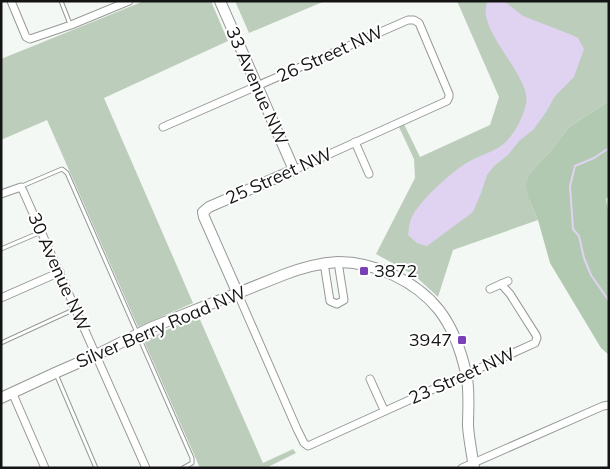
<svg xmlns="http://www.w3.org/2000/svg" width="610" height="469" font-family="Mulish,sans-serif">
  <rect width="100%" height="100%" fill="#f4f8f4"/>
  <g fill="#bccebb">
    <polygon points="144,1 211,1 228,41 104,98 193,303 138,327 47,120 1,140 1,59"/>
    <polygon points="235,1 325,1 249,33"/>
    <polygon points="457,1 609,1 609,101 569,127 552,150 530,173 529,200 538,220 453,250 438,297 414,275 376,254 415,178 414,159 399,127 404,124 420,157 490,125 499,97"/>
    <polygon points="198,315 263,463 293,449 296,453 266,468 200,468 144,341"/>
  </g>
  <polygon fill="#b1c9b0" points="609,101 609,196 606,199 609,215 609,355 601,348 550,263 538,220 529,200 526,185 530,173 551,151 569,127"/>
  <path fill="#e0d3f2" d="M488 1H504L523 16 572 35 578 38 584 49 574 77 555 96 546 112 534 129 519 141 508 155 494 166 487 175 481 193 473 212 427 246 417 243 408 235C409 230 409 224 411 219 417 203 454 169 470 161 479 156 489 153 498 148 511 141 523 119 526 104 533 77 473 28 488 1Z"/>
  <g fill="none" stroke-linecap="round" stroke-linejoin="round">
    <polyline stroke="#e0d3f2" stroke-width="2" points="609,148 594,158 575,166 570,186 573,229 579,236 584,258 591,275 609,301"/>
    <g stroke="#969a96" stroke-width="5">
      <g id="lane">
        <polyline points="61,1 70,24"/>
        <polyline points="22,186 62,169 67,173 192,458 192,463 183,468"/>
        <polyline points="1,249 41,232"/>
        <polyline points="1,343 75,309"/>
        <polyline points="56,374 96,468"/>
      </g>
    </g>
    <g stroke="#969a96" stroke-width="9">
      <g id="street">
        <polyline points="11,1 26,37 30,39 71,25 129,1"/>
        <polyline points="163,127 408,20 414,20 419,23 449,94 449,97 447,101 294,170"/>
        <polyline points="355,142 369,174"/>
        <polyline points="1,194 21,187 24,193 146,468"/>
        <polyline points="324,263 330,301 337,304 344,300 338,262"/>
        <polyline points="490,289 508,281"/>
        <polyline points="238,294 297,429 304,443 308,446 535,343 537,338 536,335 510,294 501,284"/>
        <polyline points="1,298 60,272"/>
        <polyline points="370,379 384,410"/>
        <polyline points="12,392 45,468"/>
        <polyline points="462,468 603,406 609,405"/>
      </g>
    </g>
    <g stroke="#969a96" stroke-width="12">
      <g id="secondary">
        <polyline points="220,1 294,170 209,207 203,212 204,217 238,294"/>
        <path d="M1 398 55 373 96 355 150 328 283 275C301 268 319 263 338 262 375 262 416 281 439 310 453 328 461 351 466 373 470 389 468 409 468 426 469 440 472 454 474 468"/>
      </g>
    </g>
    <use href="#lane" stroke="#fff" stroke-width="3"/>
    <use href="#street" stroke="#fff" stroke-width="7"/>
    <use href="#secondary" stroke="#fff" stroke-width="10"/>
  </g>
  <g fill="#7c40b6" stroke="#fff" stroke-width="2">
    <rect x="359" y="266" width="10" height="10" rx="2.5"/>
    <rect x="457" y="335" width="10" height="10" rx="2.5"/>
  </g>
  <g text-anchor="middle" stroke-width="4" stroke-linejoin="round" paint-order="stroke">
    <g font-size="18" fill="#131413" stroke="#fff">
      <text transform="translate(330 54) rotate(-24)" y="6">26 Street NW</text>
      <text transform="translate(257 86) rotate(66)" y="6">33 Avenue NW</text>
      <text transform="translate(279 176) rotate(-24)" y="6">25 Street NW</text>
      <text transform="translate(59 272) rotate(66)" y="6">30 Avenue NW</text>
      <text transform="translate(161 327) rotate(-23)" y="6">Silver Berry Road NW</text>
      <text transform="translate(462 376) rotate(-24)" y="6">23 Street NW</text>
    </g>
    <g font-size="18" fill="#131413" stroke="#fff" text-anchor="start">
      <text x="374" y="277">3872</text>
      <text x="452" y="346" text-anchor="end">3947</text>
    </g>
  </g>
  <rect width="610" height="469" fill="none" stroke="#131413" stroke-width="5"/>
</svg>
